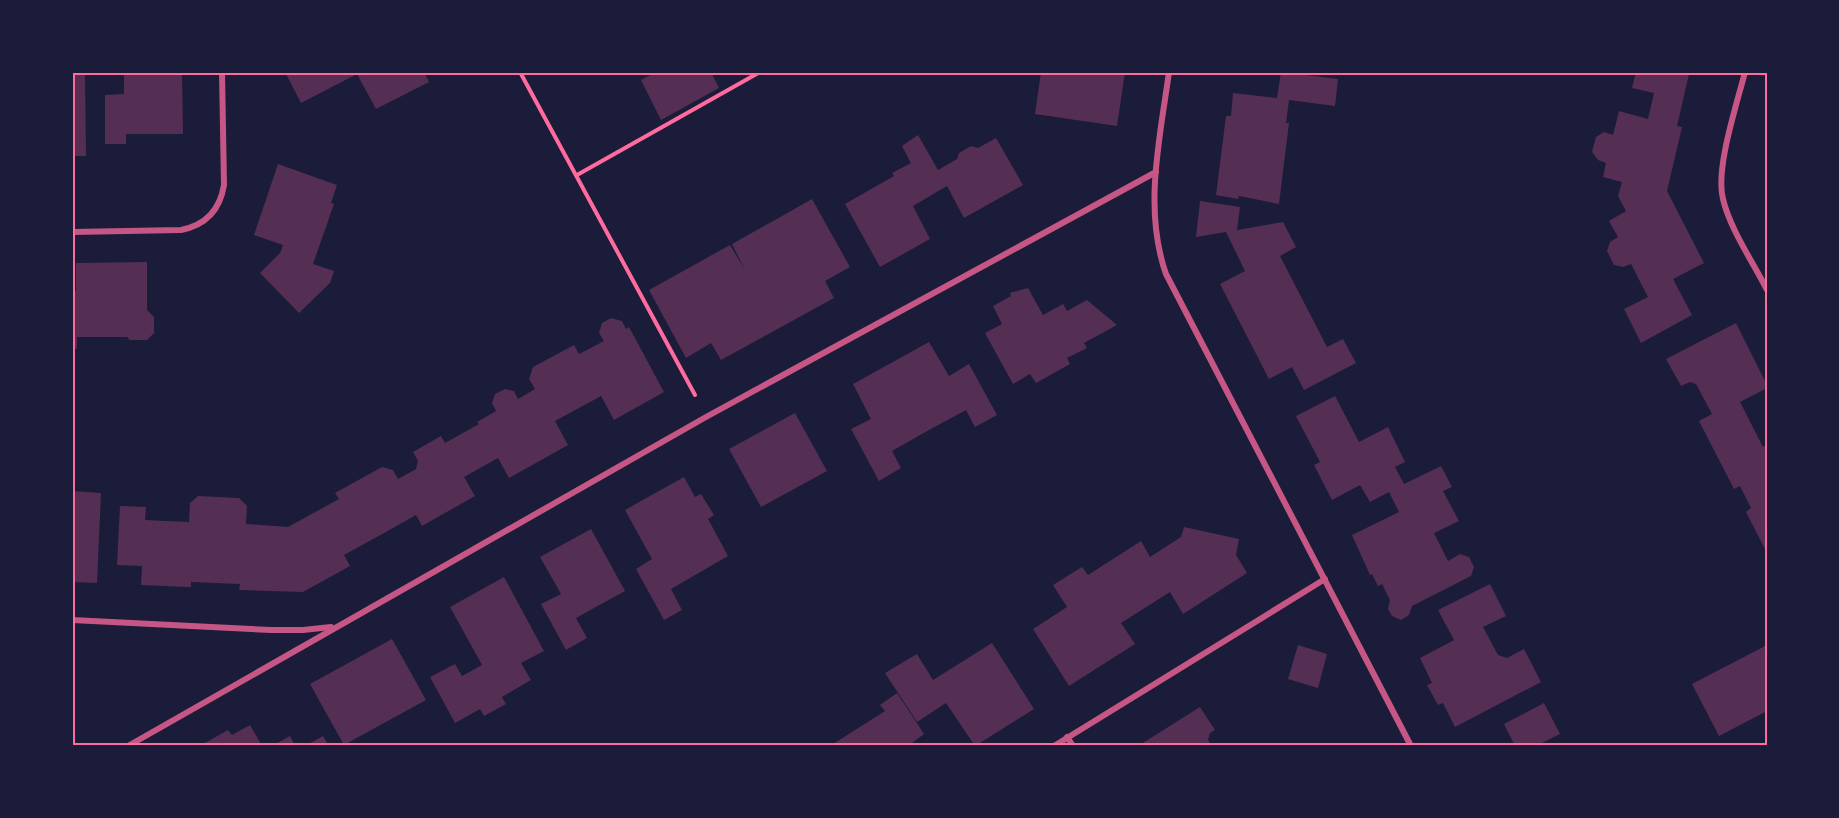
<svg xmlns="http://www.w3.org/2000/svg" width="1839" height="818" font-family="'Space Grotesk',sans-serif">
  <rect width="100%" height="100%" fill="#1b1b3a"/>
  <g fill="#542f53">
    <polygon points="72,72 85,72 86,156 72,156"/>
    <polygon points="124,72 182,72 183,134 126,134 126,144 105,144 105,95 124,94"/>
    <polygon points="285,72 424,72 429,82 376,109 357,74 301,103"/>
    <polygon points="656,72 711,72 719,88 661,120 641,80"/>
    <polygon points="1041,72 1125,72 1117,126 1035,114"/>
    <polygon points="1281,72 1298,72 1298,74 1338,79 1335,106 1289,100 1286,123 1289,123 1279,204 1239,196 1238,199 1216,195 1226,116 1231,116 1233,93 1277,98"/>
    <polygon points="1636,72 1689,74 1677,126 1682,127 1667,191 1704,263 1673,279 1692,315 1641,343 1624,309 1648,297 1631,264 1623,267 1614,265 1607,251 1610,242 1618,237 1609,221 1626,211 1618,196 1622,182 1603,177 1606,163 1598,160 1592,152 1596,137 1604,132 1613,135 1619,111 1648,119 1654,93 1632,88"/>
    <polygon points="918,135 938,170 957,159 959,153 971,146 978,148 996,138 1023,185 964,218 947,186 913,206 930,239 880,267 845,204 894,176 892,173 911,163 902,146"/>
    <polygon points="278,164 337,185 331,203 334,204 313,264 334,271 330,283 299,313 260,273 280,253 283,245 254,235"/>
    <polygon points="812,199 850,267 825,281 834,298 721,360 711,343 686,358 649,290 730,245 745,270 732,244"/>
    <polygon points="1200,201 1240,207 1237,230 1283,222 1296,247 1280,256 1327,347 1343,339 1356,363 1304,390 1292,367 1269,379 1220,284 1245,271 1226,232 1196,237"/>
    <polygon points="147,262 147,310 154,317 154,333 147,340 130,340 127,337 77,337 77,349 72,349 72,291 76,291 76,263"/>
    <polygon points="1028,288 1043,315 1063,304 1067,311 1087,300 1117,325 1084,343 1087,348 1067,358 1070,364 1036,383 1030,374 1013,384 985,333 1002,324 993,306 1011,296 1010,293"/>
    <polygon points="611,318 622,321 626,329 629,327 664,392 614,420 601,396 555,421 568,445 509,478 498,458 464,477 475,496 422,526 416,515 384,533 344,555 350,566 303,592 239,590 240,584 191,582 191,587 186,587 141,585 142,566 117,565 120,506 146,507 145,520 189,522 190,503 198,496 239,498 247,506 246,524 288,527 339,499 335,493 382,467 393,470 398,479 416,469 418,461 413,452 441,436 445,443 479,424 477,422 496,411 492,403 495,394 505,389 514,391 518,399 535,389 529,379 533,367 574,345 579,354 604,341 599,333 602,323"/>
    <polygon points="1736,323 1767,385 1767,388 1740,402 1763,447 1767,445 1767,553 1746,512 1751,508 1740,486 1734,489 1699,421 1712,414 1696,384 1690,382 1681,386 1666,359"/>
    <polygon points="929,342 949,376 969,364 997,415 975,427 966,410 929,430 892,451 901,468 879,481 851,429 871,419 853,384"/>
    <polygon points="1335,396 1359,442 1388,427 1405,462 1395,467 1404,484 1441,466 1452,487 1443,491 1459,521 1434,533 1448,561 1460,554 1469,557 1474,567 1471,576 1412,606 1409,615 1401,620 1392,616 1388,609 1390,600 1382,584 1378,586 1372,574 1370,575 1352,535 1399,512 1389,492 1370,502 1360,485 1332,500 1314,465 1320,462 1296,416"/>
    <polygon points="795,413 827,471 761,507 729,449"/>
    <polygon points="684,477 695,497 701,494 714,515 708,519 728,556 671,589 682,610 664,620 636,569 652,559 625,510"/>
    <polygon points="72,491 101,493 97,583 72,582"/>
    <polygon points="1184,527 1239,539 1236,555 1247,573 1183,614 1170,592 1121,623 1135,644 1069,686 1033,629 1067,607 1053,585 1082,567 1088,575 1141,541 1150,557 1181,537"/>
    <polygon points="591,529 625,591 576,618 587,638 566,650 541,604 561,594 540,557"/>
    <polygon points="504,577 544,651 521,663 531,680 502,697 506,704 484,716 480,709 455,723 430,677 455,664 462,676 482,665 450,607"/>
    <polygon points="1490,584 1506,616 1483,627 1498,655 1507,658 1524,649 1541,682 1455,727 1443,703 1438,705 1427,685 1432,683 1420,658 1454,640 1438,610"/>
    <polygon points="392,639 426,700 344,745 310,684"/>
    <polygon points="992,643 1034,709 975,746 946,703 917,722 885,673 917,654 933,680"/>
    <polygon points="1298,645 1327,654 1318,688 1288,679"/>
    <polygon points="1767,645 1767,711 1719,736 1692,684"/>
    <polygon points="897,693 924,734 908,746 830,746 885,711 880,705"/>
    <polygon points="1544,703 1560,734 1536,746 1515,746 1504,724"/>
    <polygon points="1200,707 1215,730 1210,733 1208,740 1212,746 1138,746"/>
    <polygon points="250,725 262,746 204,746 203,744 228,730 232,735"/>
    <polygon points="290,736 295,746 272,746"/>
    <polygon points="323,736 329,746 305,746"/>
  </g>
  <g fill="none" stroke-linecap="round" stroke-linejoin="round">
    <g stroke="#ff6b9d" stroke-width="4">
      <polyline points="520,72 695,395"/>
      <polyline points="577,175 760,72"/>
    </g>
    <g stroke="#c65784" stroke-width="6">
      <path d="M1169 72C1160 138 1143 209 1166 274L1411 746"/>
      <path d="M1745 72C1737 104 1715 169 1723 199 1730 229 1753 262 1767 290"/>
      <path d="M72 232 181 230C206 225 220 210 224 185L222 72"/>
      <polyline points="72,620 271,630 303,630 331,627"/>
      <polyline points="1067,737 1073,746"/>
      <polyline points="128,746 706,417 1156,172"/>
      <polyline points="1054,746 1325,579"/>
    </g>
  </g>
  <rect width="1839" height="818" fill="none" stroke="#1b1b3a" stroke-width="147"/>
  <rect x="74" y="74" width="1692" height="670" fill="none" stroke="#ff6b9d" stroke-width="2"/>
</svg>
